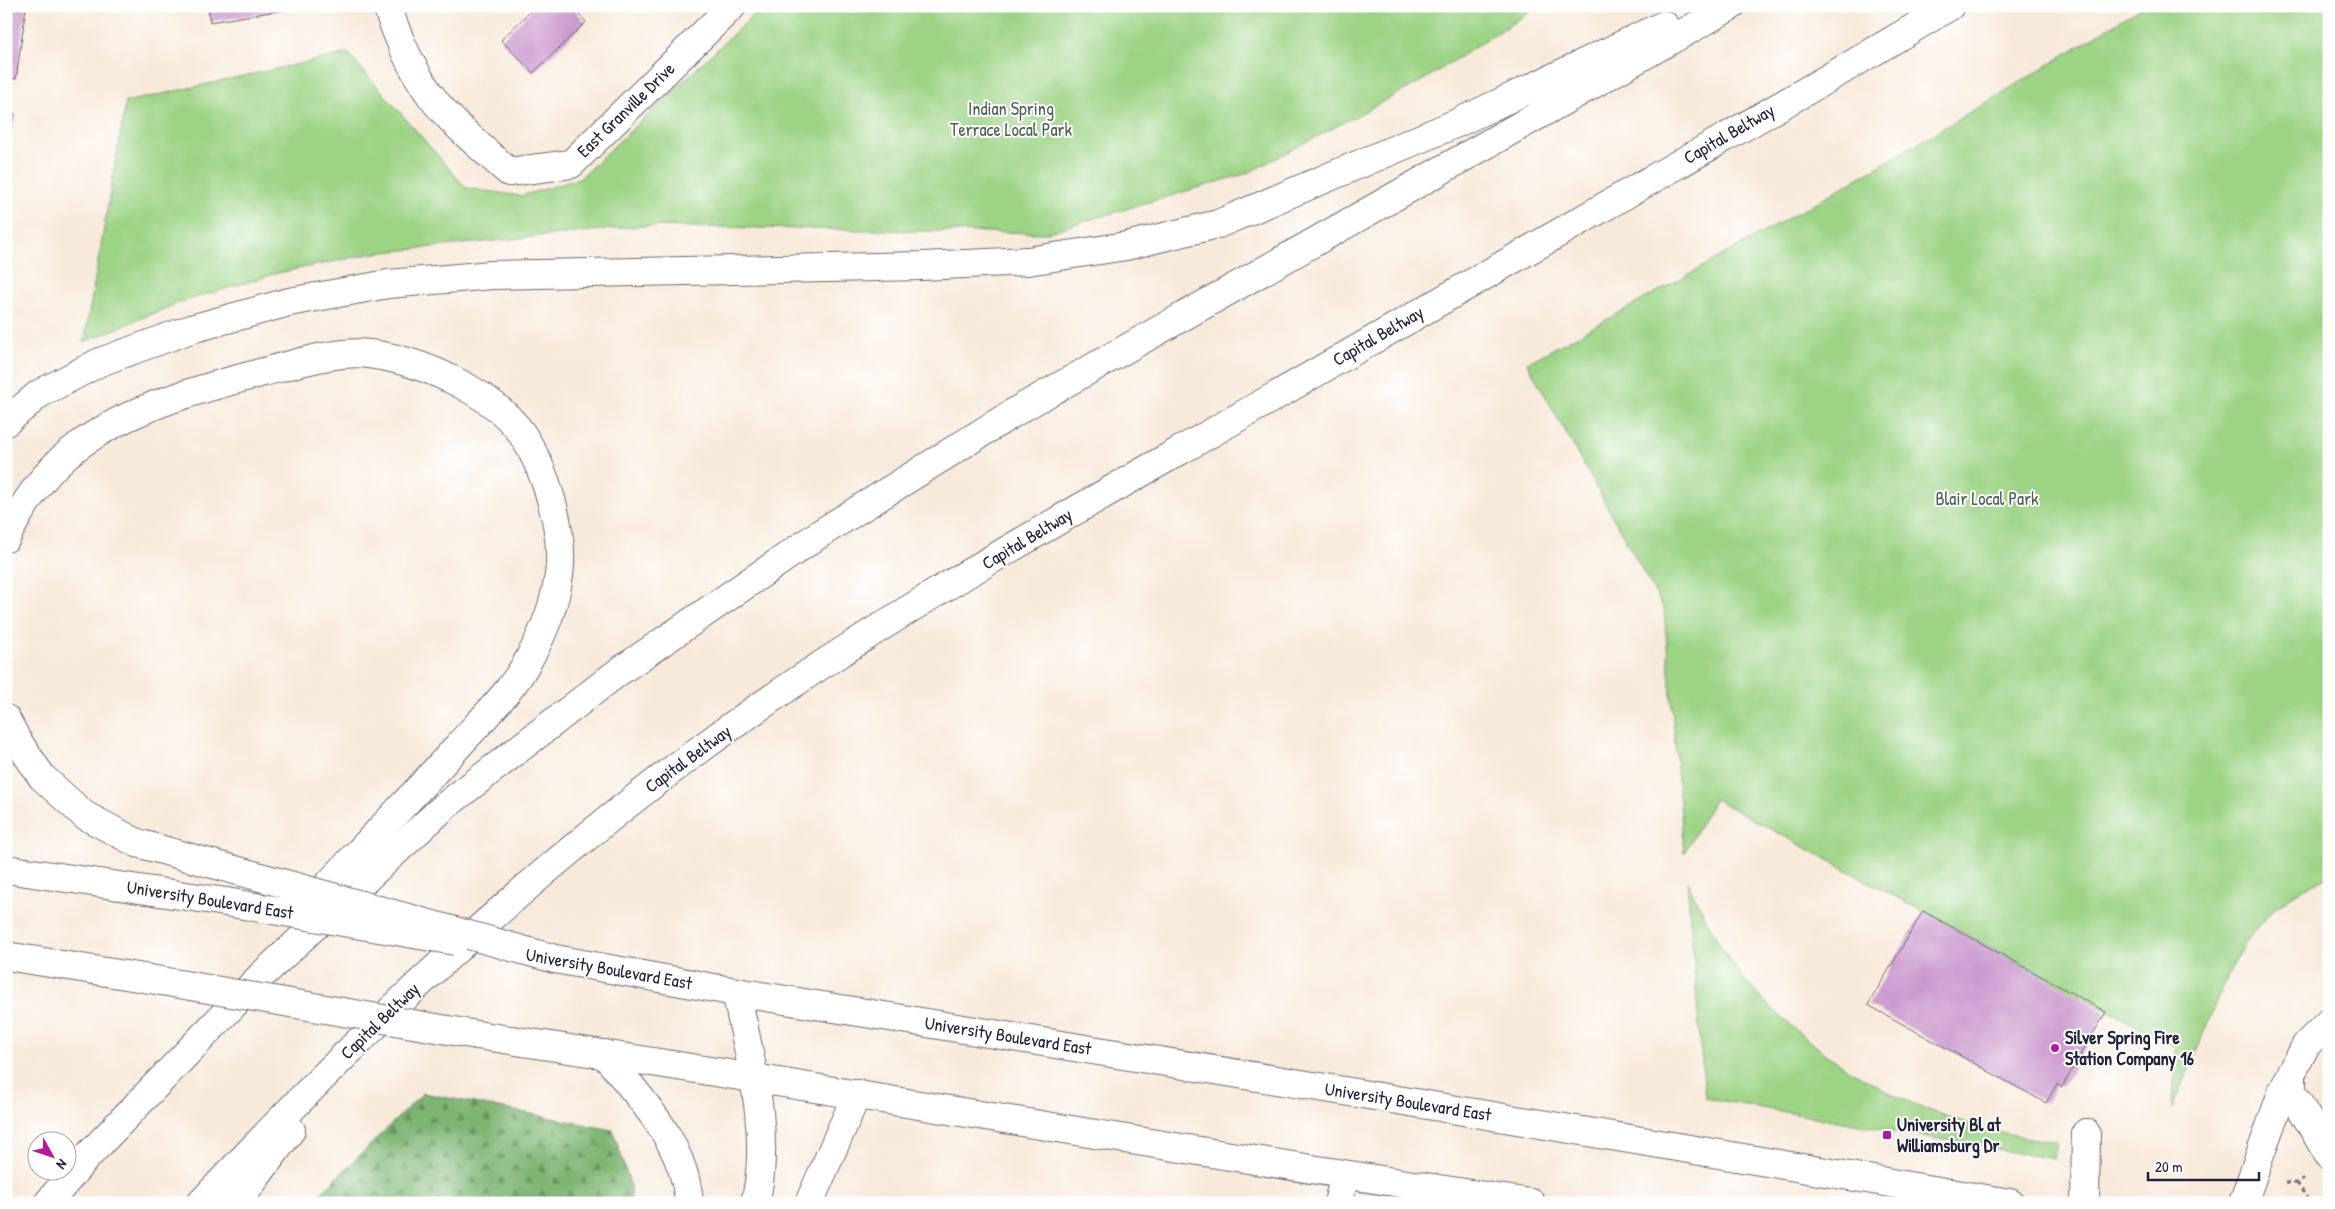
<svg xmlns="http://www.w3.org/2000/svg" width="2335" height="1209" font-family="'Patrick Hand',sans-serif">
  <defs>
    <pattern id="forest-firs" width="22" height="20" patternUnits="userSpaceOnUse" patternTransform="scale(1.25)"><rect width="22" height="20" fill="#7db572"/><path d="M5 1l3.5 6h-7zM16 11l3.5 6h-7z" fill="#66935f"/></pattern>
  </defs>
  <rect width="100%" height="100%" fill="#fff"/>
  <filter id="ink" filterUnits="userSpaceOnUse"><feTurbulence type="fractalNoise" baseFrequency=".02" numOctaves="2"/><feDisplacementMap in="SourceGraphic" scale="10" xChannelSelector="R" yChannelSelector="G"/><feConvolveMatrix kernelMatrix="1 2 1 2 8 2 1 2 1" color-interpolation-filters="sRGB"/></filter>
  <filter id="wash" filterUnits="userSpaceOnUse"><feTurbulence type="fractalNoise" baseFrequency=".0096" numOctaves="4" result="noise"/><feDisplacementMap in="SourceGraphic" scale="20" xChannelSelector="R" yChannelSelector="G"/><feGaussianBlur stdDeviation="1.12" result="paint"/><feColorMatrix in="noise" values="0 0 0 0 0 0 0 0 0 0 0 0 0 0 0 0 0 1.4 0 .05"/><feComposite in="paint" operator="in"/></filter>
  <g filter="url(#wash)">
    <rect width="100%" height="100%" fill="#f8eada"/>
    <polygon fill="url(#forest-firs)" stroke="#506c56" points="423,1093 613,1130 630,1184 631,1203 311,1203"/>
    <g fill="#9cd384" stroke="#5f7a60">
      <polygon points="763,6 1539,6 1422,81 1248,173 1045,233 640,226 375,253 278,273 178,303 84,342 126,102 348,53 466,188 521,196 579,179"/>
      <path d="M2143 6H2329V877C2258 903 2237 952 2210 1017 2198 1048 2185 1078 2173 1109L2175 1047 1715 799 1684 853 1664 609 1527 363C1736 250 1942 133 2143 6Z"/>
      <path d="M1687 882C1701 908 1714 937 1731 962 1747 985 1769 1006 1790 1025 1866 1092 1957 1130 2057 1142L2054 1159 1705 1098Z"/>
    </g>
    <g id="blocks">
      <g fill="#cb99ce">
        <polygon points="6,6 26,8 16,79 6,78"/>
        <polygon points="208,6 289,6 289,9 210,22"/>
        <polygon points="536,6 571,6 586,22 533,73 501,40"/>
        <polygon points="6,112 15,114 7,144 6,144"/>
        <polygon points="1923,911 2106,1012 2062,1087 2057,1084 2046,1103 1868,1005"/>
      </g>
    </g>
  </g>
  <g filter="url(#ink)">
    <use href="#blocks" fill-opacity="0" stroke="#6d6873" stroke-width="1"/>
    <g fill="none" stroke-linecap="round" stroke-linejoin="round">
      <g stroke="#6d6873" stroke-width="30">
        <g id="minor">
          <path d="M387 6C397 36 413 71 431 96 450 122 485 151 509 172L571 164 732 6"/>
          <polyline points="1338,1203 1345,1175"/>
          <polyline points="2085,1203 2086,1133"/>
          <polyline points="2243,1203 2283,1090 2306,1045 2329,1022"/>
        </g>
      </g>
      <g stroke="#6d6873" stroke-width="30">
        <g id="major">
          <polyline points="6,869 226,902"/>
          <polyline points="6,956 144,978"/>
          <polyline points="555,959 736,992 1362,1094 2010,1203"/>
          <path d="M477 1035C829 1087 1179 1151 1531 1203"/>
          <polyline points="2292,1072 2292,1092 2329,1156"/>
        </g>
      </g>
      <g stroke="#6d6873" stroke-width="30">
        <g id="highway">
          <polyline points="6,422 39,394 100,362 191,329 289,302 388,284 492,275 922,266 1028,261 1126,246 1218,224 1457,123 1664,25"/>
          <path d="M6 538C23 504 47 468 78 446 133 406 200 389 264 372 294 364 338 350 369 354 419 360 492 391 522 434 546 470 565 532 559 575 555 603 543 634 529 659 512 691 483 718 458 746 408 801 356 855 304 910"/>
          <polyline points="6,719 17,740 42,777 84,815 137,843 253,875"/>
          <path d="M736 992C750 1058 772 1136 755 1203"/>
          <path d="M604 1054C640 1098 685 1143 689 1203"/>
          <polyline points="48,1203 84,1160 262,975 445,806 617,673 821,533 1018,410 1731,6"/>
          <path d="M201 1203C355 1039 517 883 699 750 863 629 1041 530 1218 429 1366 344 1514 258 1663 173 1759 118 1855 64 1950 6"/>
          <polyline points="237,1203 291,1130"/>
          <polyline points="809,1203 857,1094"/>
        </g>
      </g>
      <g stroke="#6d6873" stroke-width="3" stroke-dasharray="4 4" stroke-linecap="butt">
        <polyline points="2285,1183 2297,1183 2306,1178"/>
        <polyline points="2297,1183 2307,1198"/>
      </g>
      <use href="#minor" stroke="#fff" stroke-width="28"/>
      <use href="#major" stroke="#fff" stroke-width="28"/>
      <use href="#highway" stroke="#fff" stroke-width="28"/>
      <g stroke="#6d6873" stroke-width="30" stroke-linecap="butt">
        <g id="major-bridge">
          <polyline points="226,902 455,941"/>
          <polyline points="144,978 477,1035"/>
        </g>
      </g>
      <g stroke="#6d6873" stroke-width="30" stroke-linecap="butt">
        <polyline id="highway-bridge" points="253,875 555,959"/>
      </g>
      <use href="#major-bridge" stroke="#fff" stroke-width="28"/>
      <use href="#highway-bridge" stroke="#fff" stroke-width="28"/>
    </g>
  </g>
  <g fill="#b5179e" stroke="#fff" stroke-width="2">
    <circle cx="2055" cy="1048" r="5"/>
    <rect x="1882" y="1130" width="10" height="10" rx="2.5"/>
  </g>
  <g text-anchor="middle" stroke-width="4" stroke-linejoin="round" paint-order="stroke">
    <g font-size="18" fill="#4d6055" stroke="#fff">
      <text x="1011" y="115">Indian Spring<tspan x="1011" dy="21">Terrace Local Park</tspan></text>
      <text x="1987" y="505">Blair Local Park</text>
    </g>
    <g font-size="18" fill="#22223b" stroke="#fff">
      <text transform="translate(626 110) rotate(-44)" y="6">East Granville Drive</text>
      <text transform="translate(1729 134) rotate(-30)" y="6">Capital Beltway</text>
      <text transform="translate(1378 336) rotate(-30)" y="6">Capital Beltway</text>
      <text transform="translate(1027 539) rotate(-31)" y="6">Capital Beltway</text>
      <text transform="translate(688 759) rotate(-36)" y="6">Capital Beltway</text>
      <text transform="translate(210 900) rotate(9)" y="6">University Boulevard East</text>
      <text transform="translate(609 969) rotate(10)" y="6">University Boulevard East</text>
      <text transform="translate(380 1021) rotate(-44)" y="6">Capital Beltway</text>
      <text transform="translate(1008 1036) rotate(9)" y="6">University Boulevard East</text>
      <text transform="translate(1408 1102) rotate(9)" y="6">University Boulevard East</text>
    </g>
    <g font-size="18" font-weight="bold" fill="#22223b" stroke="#fff" text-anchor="start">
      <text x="2065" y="1044">Silver Spring Fire<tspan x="2065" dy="21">Station Company 16</tspan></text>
      <text x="1897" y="1131">University Bl at<tspan x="1897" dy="21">Williamsburg Dr</tspan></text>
    </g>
  </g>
  <rect width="2335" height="1209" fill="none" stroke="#fff" stroke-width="25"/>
  <g transform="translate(52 1156) rotate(130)"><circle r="24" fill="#ffffff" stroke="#a7a7b1"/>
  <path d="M0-4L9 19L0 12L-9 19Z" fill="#b5179e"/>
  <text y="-8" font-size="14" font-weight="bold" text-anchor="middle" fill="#22223b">N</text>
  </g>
  <path d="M2148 1172v8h111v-8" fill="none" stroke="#22223b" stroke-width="2.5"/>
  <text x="2155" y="1172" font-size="15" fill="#22223b" stroke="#ffffff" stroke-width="4" paint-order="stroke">20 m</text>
</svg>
